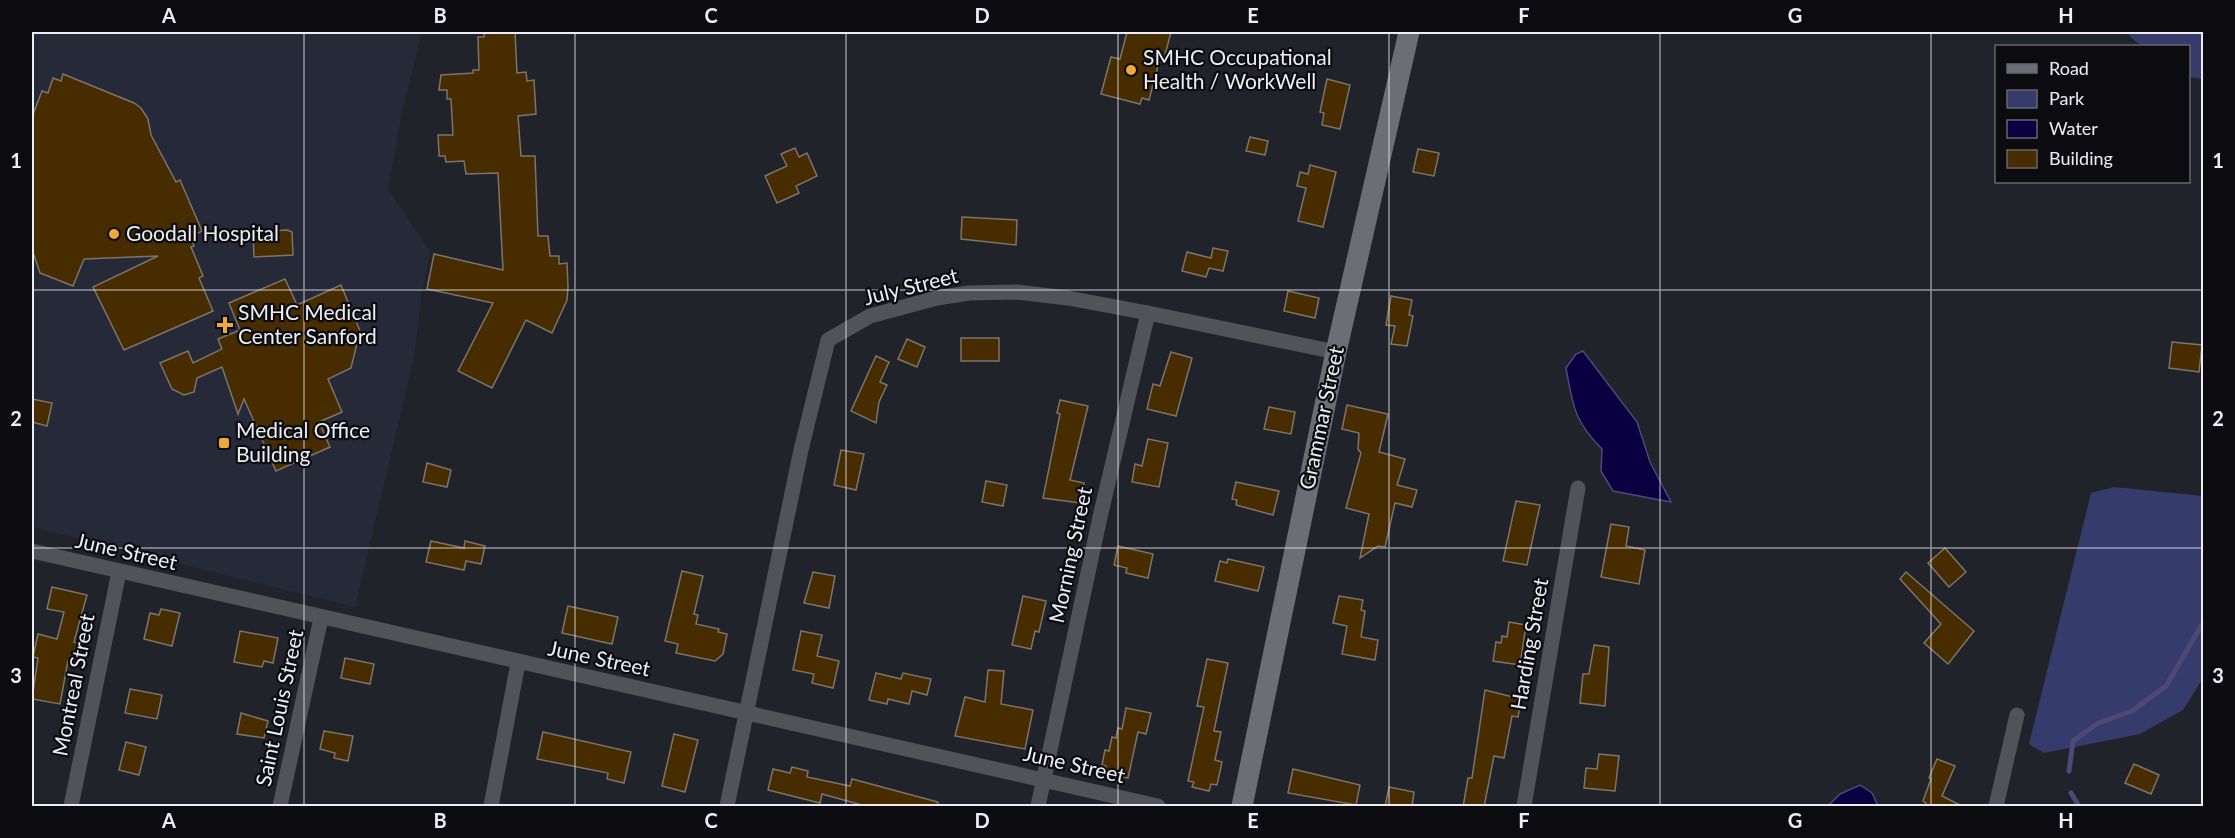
<svg xmlns="http://www.w3.org/2000/svg" width="2235" height="838" font-family="Lato,sans-serif">
  <rect width="100%" height="100%" fill="#21232b"/>
  <polygon fill="#262938" points="32,32 422,32 403,107 388,189 430,252 422,293 414,357 355,607 32,527"/>
  <g fill="#353c6c">
    <polygon points="2129,32 2203,32 2203,79 2189,77 2188,46 2142,46 2130,37"/>
    <polygon points="2114,487 2203,496 2203,678 2183,710 2140,734 2044,753 2029,744 2091,493"/>
  </g>
  <g fill="#0a0041" stroke="#4e4777" stroke-width="1.5">
    <path d="M1583 351 1637 422 1650 462 1671 502 1613 491 1601 471 1602 449C1574 421 1573 406 1566 368L1576 354Z"/>
    <polygon points="1860,785 1872,793 1878,806 1828,806 1840,794"/>
  </g>
  <g fill="none" stroke-linecap="round" stroke-linejoin="round">
    <g stroke="#4e4777" stroke-width="5">
      <polyline points="2069,771 2073,741 2098,723 2132,711 2166,686 2204,621"/>
      <polyline points="2071,793 2079,806"/>
    </g>
  </g>
  <g fill="#472c00" stroke="#7b746b" stroke-width="1.5">
    <polygon points="484,32 515,32 517,73 526,72 527,81 534,80 536,114 518,116 521,156 535,156 538,236 548,236 550,256 559,256 559,264 567,263 568,287 567,300 552,333 526,320 492,388 458,371 493,303 427,289 434,254 503,270 498,173 466,174 464,161 446,162 445,156 439,156 439,153 438,135 453,135 451,99 447,99 447,90 439,90 441,75 473,73 473,70 479,70 478,37 484,37"/>
    <polygon points="1127,32 1171,32 1163,63 1159,62 1149,100 1142,98 1140,104 1101,94 1111,57 1120,59"/>
    <polygon points="63,74 134,103 141,108 148,119 151,135 176,182 180,180 202,231 190,237 194,246 191,247 203,276 199,278 213,311 124,350 93,287 158,256 84,259 73,286 40,273 32,249 32,117 42,91 48,93 53,78 61,81"/>
    <polygon points="1327,79 1350,85 1340,129 1322,125 1324,113 1320,112"/>
    <polygon points="1250,137 1268,141 1265,155 1246,151"/>
    <polygon points="795,148 799,157 807,153 817,176 796,186 799,193 777,203 765,176 787,166 781,154"/>
    <polygon points="1418,149 1439,153 1434,176 1413,172"/>
    <polygon points="1310,165 1336,172 1323,227 1298,221 1306,188 1297,186 1300,172 1308,174"/>
    <polygon points="962,217 1017,220 1016,245 961,239"/>
    <polygon points="287,230 292,232 293,255 254,257 253,232"/>
    <polygon points="1213,248 1228,251 1223,271 1209,268 1206,277 1182,271 1187,252 1211,258"/>
    <polygon points="285,279 297,305 341,285 360,331 351,368 328,379 342,412 319,422 330,447 276,471 244,399 238,414 222,367 197,378 194,392 184,395 172,389 160,363 188,351 193,363 222,349 218,339 240,330 229,303"/>
    <polygon points="1288,291 1319,298 1315,318 1284,311"/>
    <polygon points="1391,296 1412,300 1409,315 1413,316 1407,346 1391,344 1395,326 1386,325"/>
    <rect x="961" y="338" width="38" height="23"/>
    <polygon points="907,339 925,347 917,367 898,359"/>
    <polygon points="2172,342 2202,345 2199,372 2169,368"/>
    <polygon points="1171,352 1192,358 1176,416 1147,409 1153,384 1160,386"/>
    <polygon points="876,356 889,362 880,382 887,385 879,402 876,423 851,411"/>
    <polygon points="32,399 52,403 47,426 32,422"/>
    <polygon points="1060,400 1088,406 1070,480 1084,483 1080,503 1043,498 1060,414 1057,413"/>
    <polygon points="1347,405 1388,414 1379,452 1405,459 1397,485 1417,490 1412,507 1395,503 1385,547 1378,546 1360,558 1369,514 1346,508 1361,453 1358,449 1359,433 1342,429"/>
    <polygon points="1269,407 1295,412 1291,434 1264,429"/>
    <polygon points="1148,439 1168,443 1159,487 1132,482 1135,464 1142,466"/>
    <polygon points="841,450 864,454 856,490 834,485"/>
    <polygon points="427,463 451,470 447,487 423,482"/>
    <polygon points="986,481 1007,485 1003,506 982,502"/>
    <polygon points="1236,482 1279,491 1273,515 1236,505 1237,500 1232,499"/>
    <polygon points="1516,501 1540,505 1527,565 1503,561"/>
    <polygon points="1611,524 1629,527 1626,546 1645,550 1639,584 1601,577"/>
    <polygon points="431,541 464,548 465,541 485,546 481,564 466,561 464,570 426,562"/>
    <polygon points="1118,546 1153,554 1148,578 1126,573 1127,568 1114,565"/>
    <polygon points="1945,548 1966,572 1949,587 1928,563"/>
    <polygon points="1228,559 1264,567 1258,591 1215,581 1220,561 1227,563"/>
    <polygon points="682,571 703,576 694,614 698,615 696,624 719,629 718,632 727,634 723,654 715,661 676,653 678,644 665,641"/>
    <polygon points="813,572 835,576 829,608 804,603"/>
    <polygon points="1906,572 1974,631 1948,664 1924,643 1941,624 1900,579"/>
    <polygon points="52,587 87,595 74,642 80,644 75,663 68,661 60,704 32,699 38,658 33,657 38,634 57,639 64,612 47,609"/>
    <polygon points="1023,596 1046,601 1039,632 1035,631 1031,649 1012,645"/>
    <polygon points="1339,596 1363,600 1361,610 1365,611 1361,637 1378,640 1375,660 1342,654 1347,626 1333,623"/>
    <polygon points="568,606 618,617 612,644 562,633"/>
    <polygon points="161,609 180,613 172,646 144,639 150,613 159,615"/>
    <polygon points="1509,622 1526,625 1520,665 1493,661 1496,642 1501,643 1502,636 1507,637"/>
    <polygon points="240,631 278,638 273,663 264,661 262,667 234,662"/>
    <polygon points="801,631 822,635 817,656 839,661 833,688 812,683 814,674 793,670"/>
    <polygon points="1594,645 1609,647 1605,706 1580,703 1583,674 1589,674"/>
    <polygon points="345,658 374,664 370,684 341,678"/>
    <polygon points="1207,659 1228,663 1214,731 1221,732 1215,760 1222,762 1217,785 1211,784 1209,791 1192,787 1194,782 1188,781 1204,707 1197,706"/>
    <polygon points="988,670 1004,671 1001,704 1033,710 1025,749 955,736 965,697 985,702"/>
    <polygon points="876,673 901,679 903,673 931,679 927,695 912,691 909,704 888,699 887,704 869,700"/>
    <polygon points="130,689 162,695 157,719 125,713"/>
    <polygon points="1485,690 1521,699 1518,717 1512,716 1504,758 1494,756 1484,807 1463,807 1468,778 1472,778"/>
    <polygon points="1126,708 1151,713 1146,734 1138,732 1128,778 1105,773 1106,766 1102,765 1105,750 1109,751 1112,737 1116,738 1118,728 1122,729"/>
    <polygon points="241,713 268,721 264,738 237,734"/>
    <polygon points="324,731 353,736 348,761 334,758 335,753 320,749"/>
    <polygon points="543,732 631,752 624,783 607,779 608,773 537,759"/>
    <polygon points="674,734 698,740 685,792 662,786"/>
    <polygon points="126,742 146,747 139,775 119,770"/>
    <polygon points="1599,754 1619,756 1615,791 1584,788 1586,768 1597,769"/>
    <polygon points="1937,759 1955,766 1942,796 1964,807 1924,807 1926,803 1923,801 1931,779 1929,778"/>
    <polygon points="2134,764 2159,775 2151,794 2125,783"/>
    <polygon points="792,767 808,771 807,777 850,786 852,779 938,802 937,807 869,807 822,794 820,803 768,790 773,769 790,773"/>
    <polygon points="1293,769 1360,785 1356,805 1288,793"/>
    <polygon points="1389,787 1414,792 1412,807 1385,807"/>
  </g>
  <g fill="none" stroke-linecap="round" stroke-linejoin="round">
    <g stroke="#525358" stroke-width="15">
      <polyline points="32,551 1158,806"/>
      <polyline points="71,806 119,572"/>
      <polyline points="280,806 321,618"/>
      <polyline points="491,806 518,663"/>
      <polyline points="727,806 801,450 828,340 870,316 937,298 969,293 1017,292 1068,298 1148,313 1336,352"/>
      <polyline points="1038,806 1100,517 1148,313"/>
      <polyline points="1524,806 1578,488"/>
      <polyline points="1996,806 2017,715"/>
    </g>
    <polyline stroke="#6c6e75" stroke-width="21" points="1242,806 1336,352 1409,32"/>
  </g>
  <path fill="none" stroke="#edeef4" stroke-width="1.5" stroke-opacity="0.55" d="M304 32V806M575 32V806M846 32V806M1118 32V806M1389 32V806M1660 32V806M1931 32V806M32 290H2204M32 548H2204"/>
  <g fill="#eea83c" stroke="#0c0c10" stroke-width="2">
    <circle cx="1131" cy="70" r="6"/>
    <circle cx="114" cy="234" r="6"/>
    <path d="M222 316h6v6h6v6h-6v6h-6v-6h-6v-6h6z"/>
    <rect x="218" y="437" width="12" height="12" rx="3"/>
  </g>
  <g text-anchor="middle" stroke-width="4.5" stroke-linejoin="round" paint-order="stroke">
    <g font-size="21" fill="#edeef4" stroke="#0c0c10" text-anchor="start">
      <text x="1143" y="65">SMHC Occupational<tspan x="1143" dy="24">Health / WorkWell</tspan></text>
      <text x="126" y="241">Goodall Hospital</text>
      <text x="238" y="320">SMHC Medical<tspan x="238" dy="24">Center Sanford</tspan></text>
      <text x="236" y="438">Medical Office<tspan x="236" dy="24">Building</tspan></text>
    </g>
    <g font-size="21" fill="#edeef4" stroke="#0c0c10">
      <text transform="translate(911 287) rotate(-14)" y="7">July Street</text>
      <text transform="translate(1322 418) rotate(-78)" y="7">Grammar Street</text>
      <text transform="translate(126 552) rotate(13)" y="7">June Street</text>
      <text transform="translate(1071 555) rotate(-78)" y="7">Morning Street</text>
      <text transform="translate(1530 644) rotate(-80)" y="7">Harding Street</text>
      <text transform="translate(599 659) rotate(12)" y="7">June Street</text>
      <text transform="translate(74 685) rotate(-79)" y="7">Montreal Street</text>
      <text transform="translate(280 708) rotate(-78)" y="7">Saint Louis Street</text>
      <text transform="translate(1074 765) rotate(13)" y="7">June Street</text>
    </g>
  </g>
  <rect width="2235" height="838" fill="none" stroke="#0c0c10" stroke-width="66"/>
  <rect x="1995" y="45" width="195" height="138" fill="#0c0c10" stroke="#66666b" stroke-width="1.5"/>
  <rect x="2007" y="64" width="30" height="9" fill="#6c6e75" stroke="#66666b" stroke-width="1.5"/>
  <text x="2049" y="75" font-size="18" fill="#edeef4">Road</text>
  <rect x="2007" y="90" width="30" height="18" fill="#353c6c" stroke="#66666b" stroke-width="1.5"/>
  <text x="2049" y="105" font-size="18" fill="#edeef4">Park</text>
  <rect x="2007" y="120" width="30" height="18" fill="#0a0041" stroke="#66666b" stroke-width="1.5"/>
  <text x="2049" y="135" font-size="18" fill="#edeef4">Water</text>
  <rect x="2007" y="150" width="30" height="18" fill="#472c00" stroke="#66666b" stroke-width="1.5"/>
  <text x="2049" y="165" font-size="18" fill="#edeef4">Building</text>
  <rect x="33" y="33" width="2169" height="772" fill="none" stroke="#edeef4" stroke-width="2"/>
  <g font-size="20" text-anchor="middle" font-weight="bold" fill="#edeef4">
    <text x="169" y="23">A</text>
    <text x="440" y="23">B</text>
    <text x="711" y="23">C</text>
    <text x="982" y="23">D</text>
    <text x="1253" y="23">E</text>
    <text x="1524" y="23">F</text>
    <text x="1795" y="23">G</text>
    <text x="2066" y="23">H</text>
    <text x="16" y="168">1</text>
    <text x="2218" y="168">1</text>
    <text x="16" y="426">2</text>
    <text x="2218" y="426">2</text>
    <text x="16" y="683">3</text>
    <text x="2218" y="683">3</text>
    <text x="169" y="828">A</text>
    <text x="440" y="828">B</text>
    <text x="711" y="828">C</text>
    <text x="982" y="828">D</text>
    <text x="1253" y="828">E</text>
    <text x="1524" y="828">F</text>
    <text x="1795" y="828">G</text>
    <text x="2066" y="828">H</text>
  </g>
</svg>
